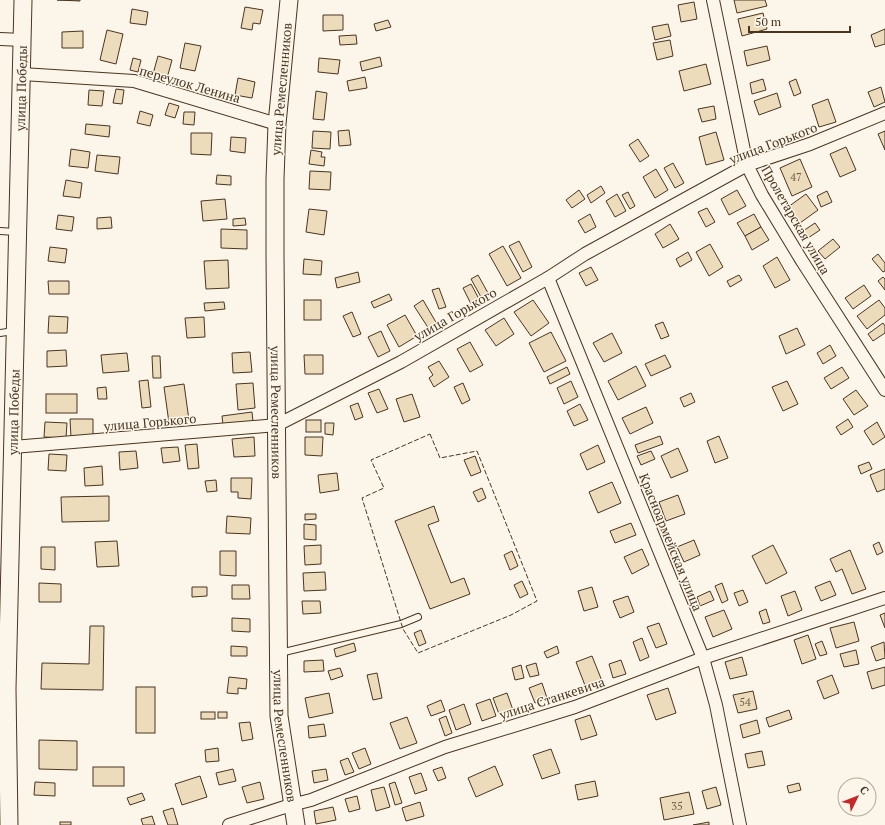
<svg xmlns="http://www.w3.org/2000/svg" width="885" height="825" font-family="'PT Serif',serif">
  <rect width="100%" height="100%" fill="#fbf6e9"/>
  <g fill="#ecdcbc" stroke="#4a3520">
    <polygon points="57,0 80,0 80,1"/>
    <polygon points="734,0 765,0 767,6 737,13"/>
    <polygon points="694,2 697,19 681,22 678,5"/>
    <polygon points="245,7 263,10 260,24 253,23 252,30 241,28"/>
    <polygon points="132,9 148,12 146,25 130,23"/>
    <polygon points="763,13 767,29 742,36 738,19"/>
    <polygon points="323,15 343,15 343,30 323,31"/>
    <polygon points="388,20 391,27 376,31 374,24"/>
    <polygon points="668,24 671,36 655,40 652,27"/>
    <polygon points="885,29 885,44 875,47 871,35"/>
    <polygon points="107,30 123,34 116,64 100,60"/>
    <polygon points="83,31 83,48 62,48 62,32"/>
    <polygon points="356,35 357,44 340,45 339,36"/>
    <polygon points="670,40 673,56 657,60 653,43"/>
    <polygon points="185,43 201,46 195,71 180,68"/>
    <polygon points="767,46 770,60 747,66 744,51"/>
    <polygon points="158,56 172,60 167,78 153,74"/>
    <polygon points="380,57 382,66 362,71 360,62"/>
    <polygon points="133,58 141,60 138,72 130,70"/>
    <polygon points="319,58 340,60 338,74 318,72"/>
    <polygon points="706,64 711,84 684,91 679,71"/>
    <polygon points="365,77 367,88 349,91 347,81"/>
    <polygon points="238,78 255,82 252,98 235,95"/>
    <polygon points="763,79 766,90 752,94 750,83"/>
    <polygon points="796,79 801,93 794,96 789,82"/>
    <polygon points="881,87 885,102 874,107 868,92"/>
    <polygon points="116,89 124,90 122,104 113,103"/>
    <polygon points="89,90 104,91 102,106 88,105"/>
    <polygon points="316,91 327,93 324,120 313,119"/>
    <polygon points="777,93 781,107 759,115 754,101"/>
    <polygon points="828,99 836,122 819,127 812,105"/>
    <polygon points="169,103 179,106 175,118 165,115"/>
    <polygon points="714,106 716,119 702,122 698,109"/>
    <polygon points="140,111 153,115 150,126 137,123"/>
    <polygon points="184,112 195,112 194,125 183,124"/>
    <polygon points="86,124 110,126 109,137 85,134"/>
    <polygon points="349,130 351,145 339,146 338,131"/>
    <polygon points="313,131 331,132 330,149 312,148"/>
    <polygon points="885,131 885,150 878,134"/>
    <polygon points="716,132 724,160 706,165 699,137"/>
    <polygon points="191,133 212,133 211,155 191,154"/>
    <polygon points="231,137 246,138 245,153 230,151"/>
    <polygon points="638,139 649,156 640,162 629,145"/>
    <polygon points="846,147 856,170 840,177 830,154"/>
    <polygon points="71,149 90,152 88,168 69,166"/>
    <polygon points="311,150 322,152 321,157 325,157 324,166 309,164"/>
    <polygon points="97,155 120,157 118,174 95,171"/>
    <polygon points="800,159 812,187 792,196 780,168"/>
    <polygon points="673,163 684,183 675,188 664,168"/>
    <polygon points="656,169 668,190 655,198 643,177"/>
    <polygon points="310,171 331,172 330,190 309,189"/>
    <polygon points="217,175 231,176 231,185 216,184"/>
    <polygon points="66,180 82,183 80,198 63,196"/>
    <polygon points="601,186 605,193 591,203 587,195"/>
    <polygon points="579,190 585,199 572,208 566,200"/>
    <polygon points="737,190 746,206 729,215 721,199"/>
    <polygon points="827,191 832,202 821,207 817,196"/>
    <polygon points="628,192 635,206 630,209 622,195"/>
    <polygon points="617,194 626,211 615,217 606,201"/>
    <polygon points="806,194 818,210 800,223 788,207"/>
    <polygon points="225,199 227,219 203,221 201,201"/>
    <polygon points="707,208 715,222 706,227 698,212"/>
    <polygon points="309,209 327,211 324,235 306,232"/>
    <polygon points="590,214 596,227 585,233 578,221"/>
    <polygon points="754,214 761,227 745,236 737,223"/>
    <polygon points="58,215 74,217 72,231 56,229"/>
    <polygon points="111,217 112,228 97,229 97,218"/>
    <polygon points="245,218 246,225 233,226 233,219"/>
    <polygon points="815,223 820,230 808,238 803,231"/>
    <polygon points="670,224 679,239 663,248 655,234"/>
    <polygon points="761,227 769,240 752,250 745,236"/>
    <polygon points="221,229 247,230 247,249 221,248"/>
    <polygon points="833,239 840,247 825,259 818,251"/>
    <polygon points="519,241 532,267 523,272 509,246"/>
    <polygon points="710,244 723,267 709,276 696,252"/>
    <polygon points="503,246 521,278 507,286 489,254"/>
    <polygon points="50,247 67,249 65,263 48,261"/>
    <polygon points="688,252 692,260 680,267 676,259"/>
    <polygon points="878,254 885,263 885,271 883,272 872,259"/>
    <polygon points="777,257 790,280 775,288 763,266"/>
    <polygon points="304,259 322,261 321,275 303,274"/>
    <polygon points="228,260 229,288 206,289 204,261"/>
    <polygon points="591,267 598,280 586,286 579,273"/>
    <polygon points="358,272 360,282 337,288 335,278"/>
    <polygon points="478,275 488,293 481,297 471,279"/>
    <polygon points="739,275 742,280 730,287 727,281"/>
    <polygon points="883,277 885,279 885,290 878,281"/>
    <polygon points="48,281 69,281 69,294 49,294"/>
    <polygon points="471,284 479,299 471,304 463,288"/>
    <polygon points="864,285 871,296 853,309 845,298"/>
    <polygon points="439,288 446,307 439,309 432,290"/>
    <polygon points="389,294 392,300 374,308 371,302"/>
    <rect x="304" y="300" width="17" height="20"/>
    <polygon points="423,300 437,324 429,329 414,306"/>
    <polygon points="533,300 549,323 531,336 514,312"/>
    <polygon points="879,300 885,308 885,315 867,329 857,316"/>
    <polygon points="224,302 225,309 205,311 204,303"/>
    <polygon points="352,312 361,334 353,337 343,316"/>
    <polygon points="405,315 417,336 399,347 387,325"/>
    <polygon points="49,316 68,317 67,333 48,333"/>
    <polygon points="204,317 205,337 187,338 185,318"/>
    <polygon points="504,318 514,334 496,346 485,330"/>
    <polygon points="663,322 669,336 661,339 655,325"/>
    <polygon points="883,323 885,326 885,333 873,341 868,334"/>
    <polygon points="797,328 805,345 786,354 779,336"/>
    <polygon points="381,331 390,351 378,357 368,337"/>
    <polygon points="551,332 566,361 544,372 529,343"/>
    <polygon points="612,333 622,353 604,362 593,343"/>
    <polygon points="470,342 483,365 470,372 457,349"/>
    <polygon points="830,345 836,356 823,364 817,353"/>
    <polygon points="66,350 67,366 47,367 47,351"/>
    <polygon points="250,352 252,372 233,373 232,353"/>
    <polygon points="127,353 129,371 103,373 101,355"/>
    <polygon points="304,355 323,355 323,374 305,374"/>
    <polygon points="665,355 671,367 651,376 645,364"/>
    <polygon points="152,356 160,356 161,378 153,378"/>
    <polygon points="439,361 449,377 434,387 429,378 433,375 428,367"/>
    <polygon points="636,366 646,386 618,400 608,381"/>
    <polygon points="567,367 570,374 550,384 547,377"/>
    <polygon points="842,367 849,378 831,389 824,378"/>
    <polygon points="148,380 151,407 142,408 139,381"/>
    <polygon points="571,381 578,397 564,404 557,388"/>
    <polygon points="787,381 798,404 783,411 772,387"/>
    <polygon points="253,383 255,408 238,410 236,384"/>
    <polygon points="463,383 470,400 462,404 454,387"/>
    <polygon points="184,384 189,420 169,423 164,387"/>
    <polygon points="106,387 107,399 98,399 97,388"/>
    <polygon points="379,389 388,409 377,413 368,393"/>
    <polygon points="856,390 868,406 854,415 843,399"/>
    <polygon points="691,393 695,402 684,407 680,398"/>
    <rect x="46" y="394" width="31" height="19"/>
    <polygon points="412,394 420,417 404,422 396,399"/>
    <polygon points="358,403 363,417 355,420 350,406"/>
    <polygon points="580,404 588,420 574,426 567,411"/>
    <polygon points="646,407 653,423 630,434 622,418"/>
    <polygon points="252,412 253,422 223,425 222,416"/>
    <polygon points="70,419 93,419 93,437 71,437"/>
    <polygon points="848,419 853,427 841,435 836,427"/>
    <rect x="306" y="420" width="15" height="12"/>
    <polygon points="45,422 67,423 66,438 44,437"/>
    <polygon points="877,422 885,437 873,445 864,431"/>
    <polygon points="325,423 334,423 333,435 325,434"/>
    <polygon points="660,436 663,444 638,453 635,445"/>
    <polygon points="719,436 728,458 715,463 707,441"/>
    <polygon points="254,437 255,456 234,457 232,439"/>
    <polygon points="305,437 323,437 322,456 305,455"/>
    <polygon points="197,444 199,468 188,469 185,445"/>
    <polygon points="598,445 605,462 587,470 580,454"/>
    <polygon points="178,447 180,461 163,463 161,448"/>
    <polygon points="678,448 688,471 671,478 661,456"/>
    <polygon points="136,451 138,468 120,470 119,452"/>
    <polygon points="651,451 655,459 641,465 637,456"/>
    <polygon points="49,454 67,455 66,471 48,470"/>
    <polygon points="475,456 481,472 471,476 464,460"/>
    <polygon points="869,462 872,469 861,474 858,466"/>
    <polygon points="102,466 103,485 85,486 84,468"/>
    <polygon points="885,469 885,489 877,492 870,475"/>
    <polygon points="337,473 339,490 320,493 318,475"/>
    <polygon points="231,478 252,478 251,499 238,498 238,492 231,492"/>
    <polygon points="216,480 217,491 207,492 205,481"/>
    <polygon points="612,482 621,503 598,513 589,492"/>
    <polygon points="482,488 486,498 478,502 473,492"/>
    <polygon points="678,495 685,514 666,521 659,502"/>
    <polygon points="109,496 109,521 62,522 61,497"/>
    <polygon points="434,506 439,521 428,525 451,583 464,578 470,594 430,609 395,521"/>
    <polygon points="305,514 316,514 316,519 305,520"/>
    <polygon points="227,516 251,518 250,534 226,533"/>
    <polygon points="631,523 636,535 615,543 610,531"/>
    <polygon points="304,524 316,525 316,540 304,539"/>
    <polygon points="694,540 700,555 684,562 677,547"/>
    <polygon points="117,541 119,566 97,567 95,542"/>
    <polygon points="879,542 883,552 877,555 873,545"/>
    <polygon points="321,545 321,564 305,565 304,546"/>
    <polygon points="773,545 787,573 766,584 752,556"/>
    <polygon points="41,547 55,547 55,570 41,569"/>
    <polygon points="642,549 649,565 632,574 624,557"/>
    <polygon points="850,550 866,589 852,594 842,569 836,572 830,559"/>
    <polygon points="220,551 236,551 236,576 220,575"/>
    <polygon points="512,551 518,566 510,570 504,555"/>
    <polygon points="325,572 326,590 304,591 303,573"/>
    <polygon points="522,581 528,594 520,598 514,585"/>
    <polygon points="830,581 836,595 821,601 815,587"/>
    <polygon points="39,583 61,584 61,602 39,602"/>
    <polygon points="722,583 728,600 722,603 715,586"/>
    <polygon points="232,585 249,585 250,599 232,599"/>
    <polygon points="192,587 207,587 207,596 192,597"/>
    <polygon points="592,587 598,607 584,611 578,591"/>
    <polygon points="743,590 748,602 739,606 734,593"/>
    <polygon points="710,591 714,600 700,606 697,597"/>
    <polygon points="795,591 802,610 788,616 781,596"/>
    <polygon points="628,596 634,612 620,618 613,601"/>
    <polygon points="302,601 320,601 321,613 303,614"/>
    <polygon points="766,609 770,622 763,624 759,612"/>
    <polygon points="724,610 732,629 713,637 705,617"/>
    <polygon points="885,613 885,628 880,615"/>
    <polygon points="232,618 250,619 250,632 232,631"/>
    <polygon points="854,622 859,641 836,648 830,628"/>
    <polygon points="659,623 667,644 656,648 647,627"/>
    <polygon points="90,626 104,626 103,690 41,689 42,663 89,664"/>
    <polygon points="421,630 426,643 419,646 414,633"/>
    <polygon points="808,635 816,659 802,664 794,640"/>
    <polygon points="642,638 649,657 640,661 633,642"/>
    <polygon points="822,641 827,654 820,656 815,644"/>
    <polygon points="884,642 885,658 876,661 871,647"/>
    <polygon points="354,643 356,651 336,657 334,649"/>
    <polygon points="231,646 247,647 247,656 231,656"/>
    <polygon points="557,646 559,653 547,658 544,652"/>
    <polygon points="856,650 859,664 844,667 840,654"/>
    <polygon points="592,656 602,681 586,688 576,662"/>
    <polygon points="742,657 747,675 730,679 725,662"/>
    <polygon points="323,660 324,671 304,672 304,661"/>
    <polygon points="621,660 626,674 613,678 609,664"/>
    <polygon points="536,663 539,675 530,677 526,666"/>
    <polygon points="521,665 524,678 515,680 512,668"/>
    <polygon points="885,667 885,685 872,689 867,672"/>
    <polygon points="340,668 343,676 331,680 328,671"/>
    <polygon points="377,673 382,698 373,700 367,675"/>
    <polygon points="832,675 839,693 824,699 817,681"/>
    <polygon points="229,677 247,679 246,689 238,688 238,694 227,693"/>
    <polygon points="542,683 547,698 535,703 529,688"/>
    <rect x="136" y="687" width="19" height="46"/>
    <polygon points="668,688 676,713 656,720 647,695"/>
    <polygon points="753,691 757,709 738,713 733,695"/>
    <polygon points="329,693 333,713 309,718 305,698"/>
    <polygon points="507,693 513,710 499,714 493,698"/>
    <polygon points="490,699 496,716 482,721 476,704"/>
    <polygon points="441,700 445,711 431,716 427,706"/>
    <polygon points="464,704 471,724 456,730 449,710"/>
    <polygon points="789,710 792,719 769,727 766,718"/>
    <rect x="201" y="712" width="14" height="7"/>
    <rect x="218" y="712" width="9" height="6"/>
    <polygon points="590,715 597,735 581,740 575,720"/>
    <polygon points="446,716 452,733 445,736 439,719"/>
    <polygon points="407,717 417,743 400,749 390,723"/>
    <polygon points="757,720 760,733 743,738 740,725"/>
    <polygon points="250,722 253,739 242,741 239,723"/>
    <polygon points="324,724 326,736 309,738 308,726"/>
    <polygon points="39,740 77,741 77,770 39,769"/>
    <polygon points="218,748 219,761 206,762 205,750"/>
    <polygon points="365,748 371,764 359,769 352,753"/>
    <polygon points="551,749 560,773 542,779 533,755"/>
    <polygon points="762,751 765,765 748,768 745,754"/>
    <polygon points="348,758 354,772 345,775 340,761"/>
    <polygon points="495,766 503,785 476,797 468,778"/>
    <rect x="93" y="767" width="31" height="19"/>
    <polygon points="442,767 446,778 438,781 433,770"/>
    <polygon points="233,769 236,781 219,785 216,773"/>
    <polygon points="326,769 328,780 314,783 312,771"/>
    <polygon points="421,773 427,790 415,794 409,777"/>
    <polygon points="200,776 207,797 182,805 175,784"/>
    <polygon points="595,781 598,796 578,800 575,785"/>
    <polygon points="35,782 55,783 55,796 34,795"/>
    <polygon points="260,782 264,799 247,803 242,787"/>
    <polygon points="395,782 402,803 395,805 389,784"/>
    <polygon points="799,783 801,790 789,793 787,786"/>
    <polygon points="384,787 390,807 376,811 371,790"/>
    <polygon points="716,787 721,805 707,809 702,791"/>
    <polygon points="689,792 694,814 664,820 660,798"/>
    <polygon points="142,793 145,800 130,805 127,798"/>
    <polygon points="357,796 360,809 349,812 345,799"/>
    <polygon points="420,802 424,816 406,821 402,808"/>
    <polygon points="333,807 336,820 316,824 314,811"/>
    <polygon points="173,808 178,825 168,825 163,811"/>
    <polygon points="152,816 155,825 143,825 141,819"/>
    <rect x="60" y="822" width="11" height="3"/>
    <polygon points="709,822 709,825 693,825"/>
  </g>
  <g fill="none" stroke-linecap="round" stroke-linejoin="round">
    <g stroke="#4a3520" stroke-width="8">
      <g id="lane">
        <polyline points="0,231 16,232"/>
        <polyline points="0,333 14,331"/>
        <polyline points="280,653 401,624 418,617"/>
      </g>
    </g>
    <g stroke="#4a3520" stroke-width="14">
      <g id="street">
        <polyline points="713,0 747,165 762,195 802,261 885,390"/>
        <polyline points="0,39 23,40"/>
        <polyline points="22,74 134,81 277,124"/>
        <polyline points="548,278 703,658 716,705 740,825"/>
        <polyline points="13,447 277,425 401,362 548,278 585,254 747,165 810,144 885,113"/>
        <polyline points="229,825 291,805 311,800 445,747 575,707 703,658 885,598"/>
      </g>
    </g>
    <g stroke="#4a3520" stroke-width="19">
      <g id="secondary">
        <path id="s1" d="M289 0 277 124 275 179V256L279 716 296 825"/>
        <path id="s2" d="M9 825 7 689 23 0"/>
      </g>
    </g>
    <use href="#lane" stroke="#fbf6e9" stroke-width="6"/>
    <use href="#street" stroke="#fbf6e9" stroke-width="12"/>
    <use href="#secondary" stroke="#fbf6e9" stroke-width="17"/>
    <polygon stroke="#4a3520" stroke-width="1" stroke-dasharray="5 2" stroke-linecap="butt" points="430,434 440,458 477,451 537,601 511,615 418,653 403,629 362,498 384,488 371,460"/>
  </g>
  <g text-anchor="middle" stroke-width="3" stroke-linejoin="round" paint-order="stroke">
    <g font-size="11" fill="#725f47">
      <text x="796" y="181">47</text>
      <text x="745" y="706">54</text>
      <text x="677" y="810">35</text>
    </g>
    <g font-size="13" fill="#4a3520" stroke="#fbf6e9">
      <text transform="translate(190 84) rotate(16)" y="5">переулок Ленина</text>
      <text dy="5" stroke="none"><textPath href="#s2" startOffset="737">улица Победы</textPath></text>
      <text transform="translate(281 89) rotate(-85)" y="5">улица Ремесленников</text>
      <text transform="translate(773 143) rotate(-21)" y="5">улица Горького</text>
      <text transform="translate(796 220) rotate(60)" y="5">Пролетарская улица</text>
      <text transform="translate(455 314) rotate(-30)" y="5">улица Горького</text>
      <text dy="5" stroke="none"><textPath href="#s2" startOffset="413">улица Победы</textPath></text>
      <text dy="5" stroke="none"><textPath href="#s1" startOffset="413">улица Ремесленников</textPath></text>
      <text transform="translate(150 422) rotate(-5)" y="5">улица Горького</text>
      <text transform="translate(671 542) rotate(68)" y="5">Красноармейская улица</text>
      <text transform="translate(552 698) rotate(-18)" y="5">улица Станкевича</text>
      <text dy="5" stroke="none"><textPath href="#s1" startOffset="737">улица Ремесленников</textPath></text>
    </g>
  </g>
  <g transform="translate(857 797) rotate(47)"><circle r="19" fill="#fbf6e9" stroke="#b4a999"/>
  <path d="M0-3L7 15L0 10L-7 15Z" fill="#c62828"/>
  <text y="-6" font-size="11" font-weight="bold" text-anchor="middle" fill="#4a3520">С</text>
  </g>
  <path d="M749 26v6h101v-6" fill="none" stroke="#4a3520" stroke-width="2"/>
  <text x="755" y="26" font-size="12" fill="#4a3520" stroke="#fbf6e9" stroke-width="3" paint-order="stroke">50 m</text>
</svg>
